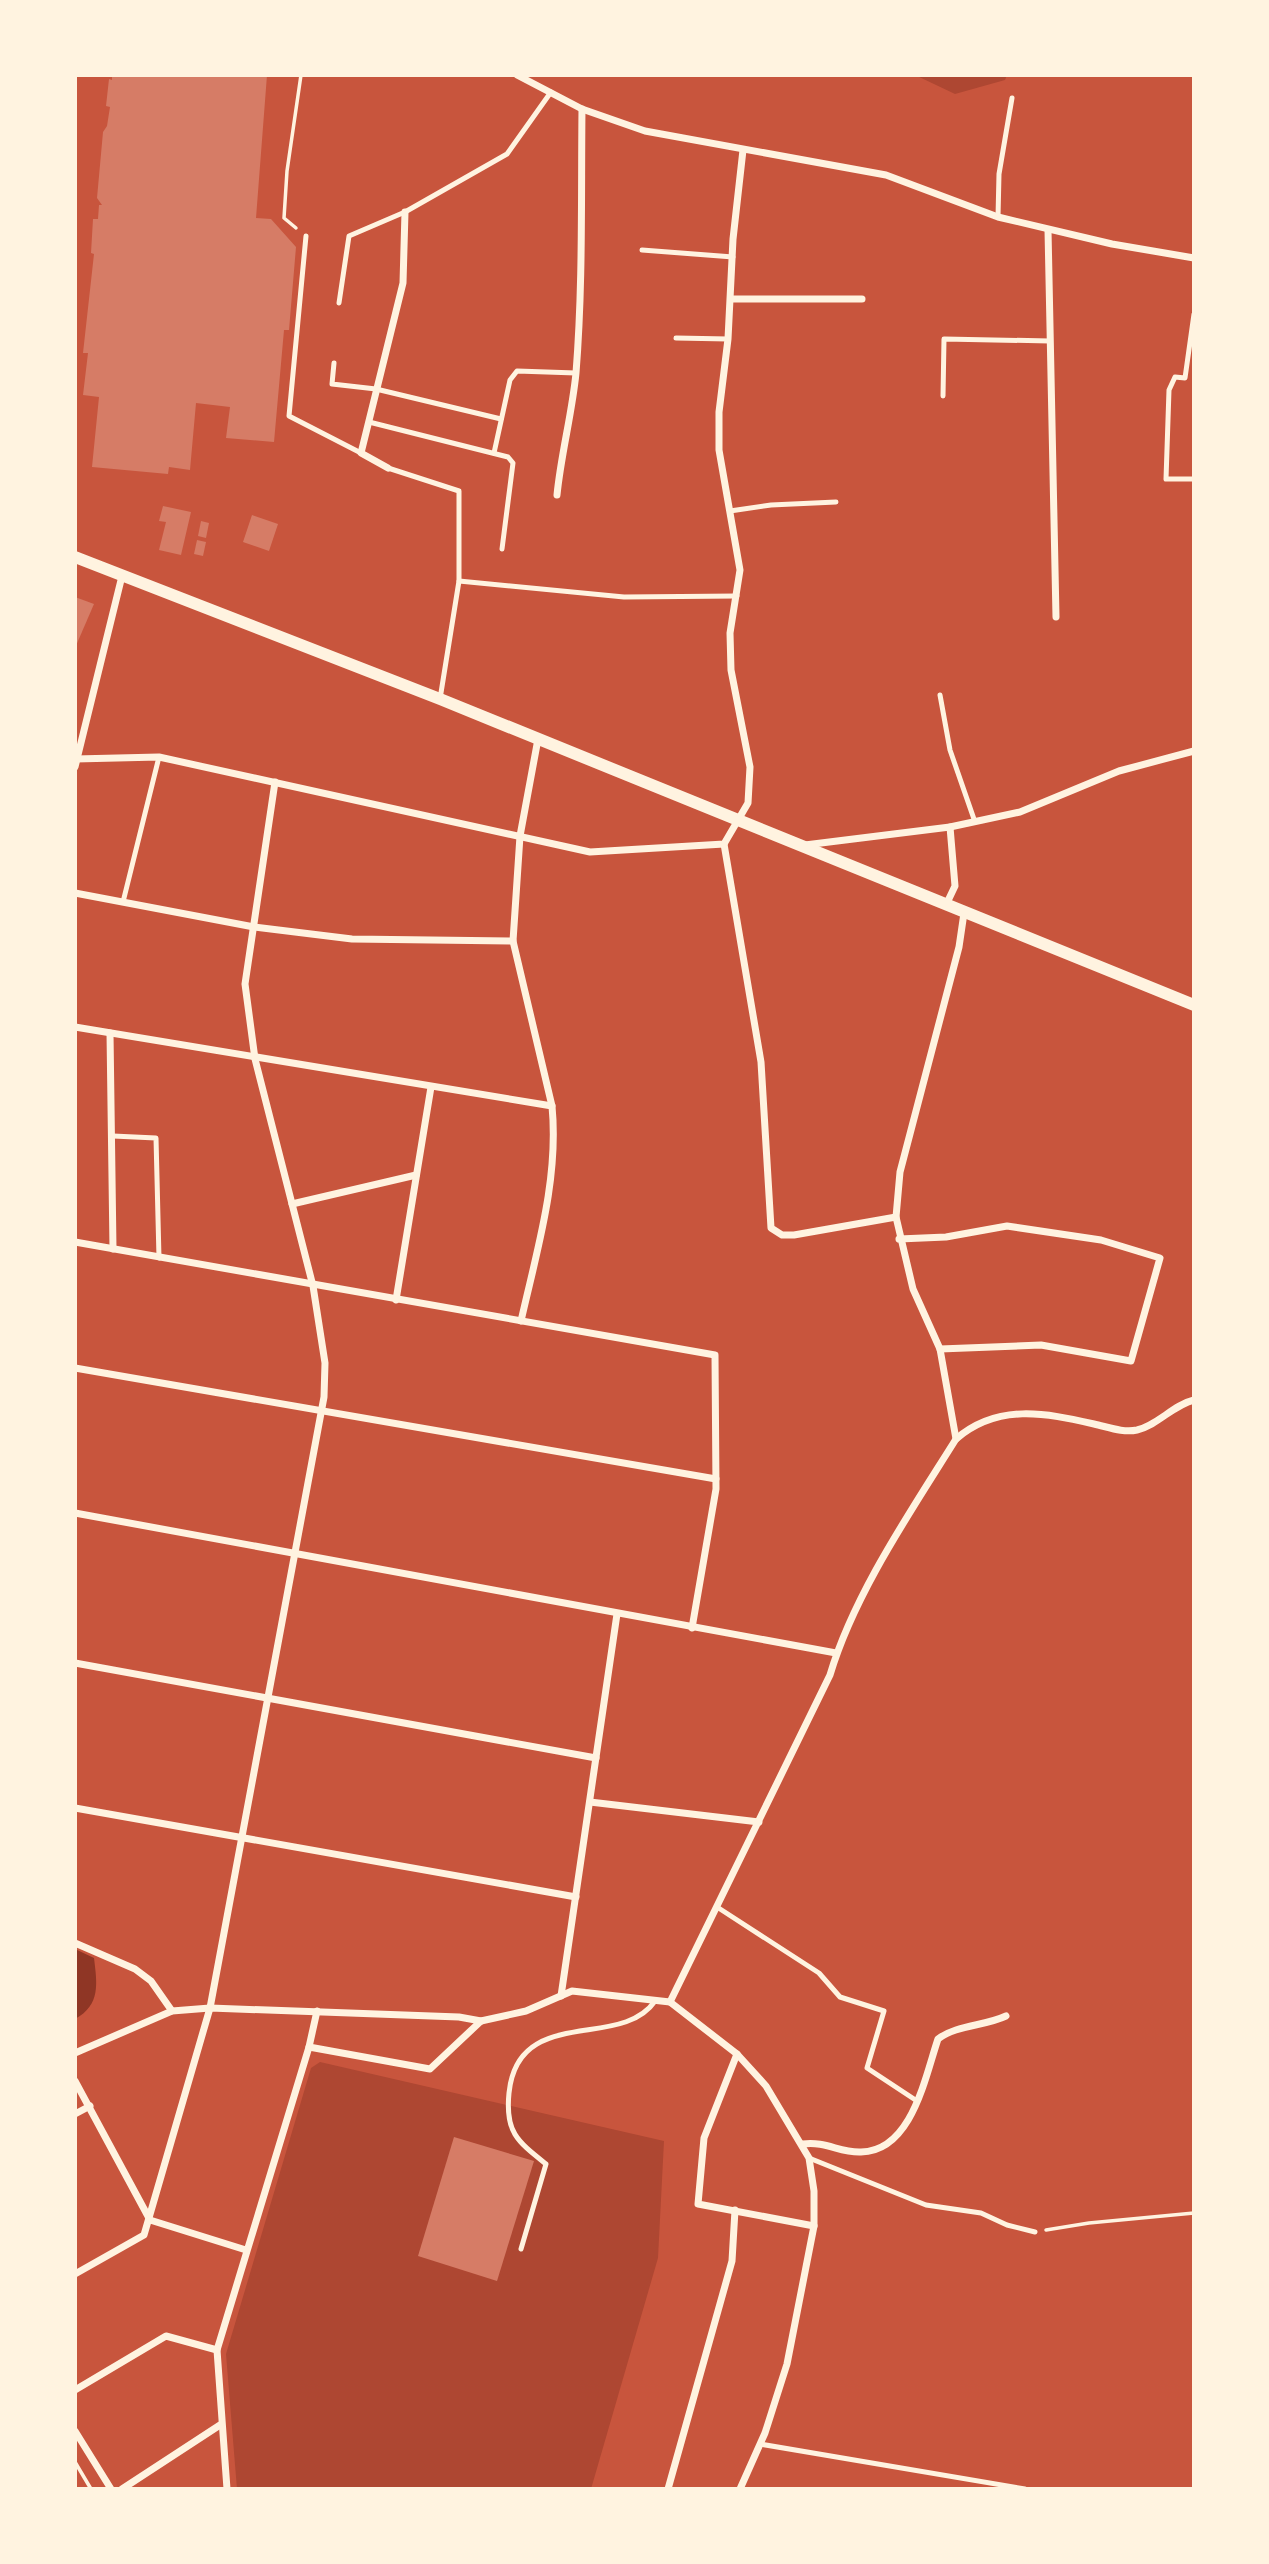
<svg xmlns="http://www.w3.org/2000/svg" width="1269" height="2564" font-family="'Nunito Sans',sans-serif">
  <rect width="100%" height="100%" fill="#c8553d"/>
  <g fill="#ae4732">
    <polygon points="915,75 1007,75 1005,80 955,94"/>
    <polygon points="320,2062 664,2141 658,2258 591,2489 237,2489 226,2354 311,2068"/>
  </g>
  <path fill="#8f3625" d="M75 1949 94 1958C97 1983 101 2005 75 2019Z"/>
  <g fill="#d67c66">
    <polygon points="112,75 267,75 256,218 271,219 296,247 289,330 284,330 274,442 226,438 230,407 196,403 190,470 169,467 168,474 92,467 99,397 83,395 88,353 83,353 94,254 91,253 93,219 98,219 99,205 102,205 97,198 103,132 107,126 110,107 106,106 109,79 112,80"/>
    <polygon points="163,506 191,512 181,555 159,550 166,522 159,521"/>
    <polygon points="252,515 278,524 269,551 243,542"/>
    <polygon points="201,521 209,523 206,538 198,536"/>
    <polygon points="197,540 206,542 203,556 194,554"/>
    <polygon points="75,597 94,604 75,648"/>
    <polygon points="454,2137 534,2161 497,2281 418,2256"/>
  </g>
  <g fill="none" stroke-linecap="round" stroke-linejoin="round">
    <g stroke="#fff3e0" stroke-width="3.5">
      <polyline points="296,228 284,218 287,171 301,75"/>
      <polyline points="1046,2230 1089,2223 1194,2213"/>
      <polyline points="75,2462 91,2489"/>
    </g>
    <g stroke="#fff3e0" stroke-width="5">
      <polyline points="998,217 999,174 1012,98"/>
      <polyline points="306,236 289,416 361,453"/>
      <polyline points="642,250 733,257"/>
      <polyline points="339,303 349,236 405,212 507,154 551,92"/>
      <polyline points="1194,314 1185,378 1175,377 1169,390 1166,479 1194,479"/>
      <polyline points="676,338 728,339"/>
      <polyline points="334,363 332,384 376,389 501,419"/>
      <polyline points="943,396 944,339 1050,341"/>
      <polyline points="369,422 508,457 513,463 502,549"/>
      <polyline points="494,453 510,380 517,371 576,373"/>
      <polyline points="388,468 459,491 459,581 440,699"/>
      <polyline points="730,511 771,505 836,502"/>
      <polyline points="459,581 624,597 737,596"/>
      <polyline points="940,695 950,750 975,822"/>
      <polyline points="123,902 159,757"/>
      <polyline points="113,1136 156,1138 159,1258"/>
      <polyline points="717,1907 819,1973 840,1997 884,2011 867,2068 917,2101"/>
      <polyline points="809,2158 926,2205 981,2213 1007,2225 1035,2232"/>
      <path d="M521 2249 546 2164C517 2141 505 2132 509 2093 518 2004 621 2051 655 2001"/>
      <polyline points="760,2444 1025,2489"/>
    </g>
    <g stroke="#fff3e0" stroke-width="7">
      <polyline points="517,75 582,109 645,131 886,175 998,217 1112,244 1194,258"/>
      <polyline points="1048,230 1056,617"/>
      <polyline points="731,299 862,299"/>
      <polyline points="388,468 361,453 403,283 405,212"/>
      <path d="M557 495C561 454 572 414 576 373 583 285 581 197 582 109"/>
      <polyline points="75,759 159,757 590,852 724,844 748,803 750,767 731,670 730,633 740,570 719,450 719,412 728,339 733,239 743,150"/>
      <polyline points="75,767 122,576"/>
      <polyline points="724,844 761,1062 771,1228 782,1235 794,1235 896,1217"/>
      <polyline points="805,845 950,827 1020,812 1119,771 1194,751"/>
      <polyline points="75,893 254,927 352,939 513,941"/>
      <polyline points="946,905 955,886 950,827"/>
      <polyline points="75,1027 552,1106"/>
      <polyline points="110,1033 113,1249"/>
      <polyline points="292,1204 416,1175"/>
      <polyline points="899,1239 946,1237 1007,1226 1101,1240 1160,1258 1131,1361 1041,1345 940,1349"/>
      <polyline points="75,1242 715,1355 716,1489 692,1628"/>
      <polyline points="396,1300 431,1087"/>
      <path d="M521 1321C537 1250 559 1179 552 1106L513 941 520 836 538 739"/>
      <polyline points="75,1368 716,1479"/>
      <polyline points="956,1439 940,1349 913,1289 896,1217 900,1172 959,947 964,913"/>
      <polyline points="75,1513 836,1653"/>
      <polyline points="75,1663 596,1758"/>
      <polyline points="590,1802 759,1822"/>
      <polyline points="75,1808 576,1897"/>
      <polyline points="75,1943 135,1969 151,1981 172,2011"/>
      <polyline points="561,1996 617,1614"/>
      <path d="M670 2002 830 1675C854 1594 911 1511 956 1439 998 1403 1045 1413 1094 1424 1108 1427 1123 1433 1137 1430 1158 1425 1173 1405 1194 1400"/>
      <polyline points="309,2047 430,2069 481,2021 526,2011 572,1991 670,2002 737,2054 766,2086 809,2158 814,2191 814,2226 787,2364 765,2433 740,2489"/>
      <polyline points="75,2053 172,2011 210,2008 459,2017 481,2021"/>
      <polyline points="737,2054 704,2138 698,2204 814,2226"/>
      <polyline points="75,2081 150,2220 246,2250"/>
      <polyline points="75,2114 90,2106"/>
      <path d="M803 2144C826 2141 840 2153 861 2152 912 2151 925 2077 938 2039 956 2025 985 2026 1006 2016"/>
      <polyline points="75,2274 144,2235 210,2008 324,1397 325,1363 313,1286 255,1059 245,984 275,782"/>
      <polyline points="75,2390 166,2336 217,2350"/>
      <polyline points="75,2431 111,2489"/>
      <polyline points="122,2489 220,2425"/>
      <polyline points="227,2489 217,2350 309,2047 317,2011"/>
      <polyline points="668,2489 732,2261 735,2210"/>
    </g>
    <polyline stroke="#fff3e0" stroke-width="12" points="75,557 440,699 1194,1005"/>
  </g>
  <rect width="1269" height="2564" fill="none" stroke="#fff3e0" stroke-width="154"/>
</svg>
